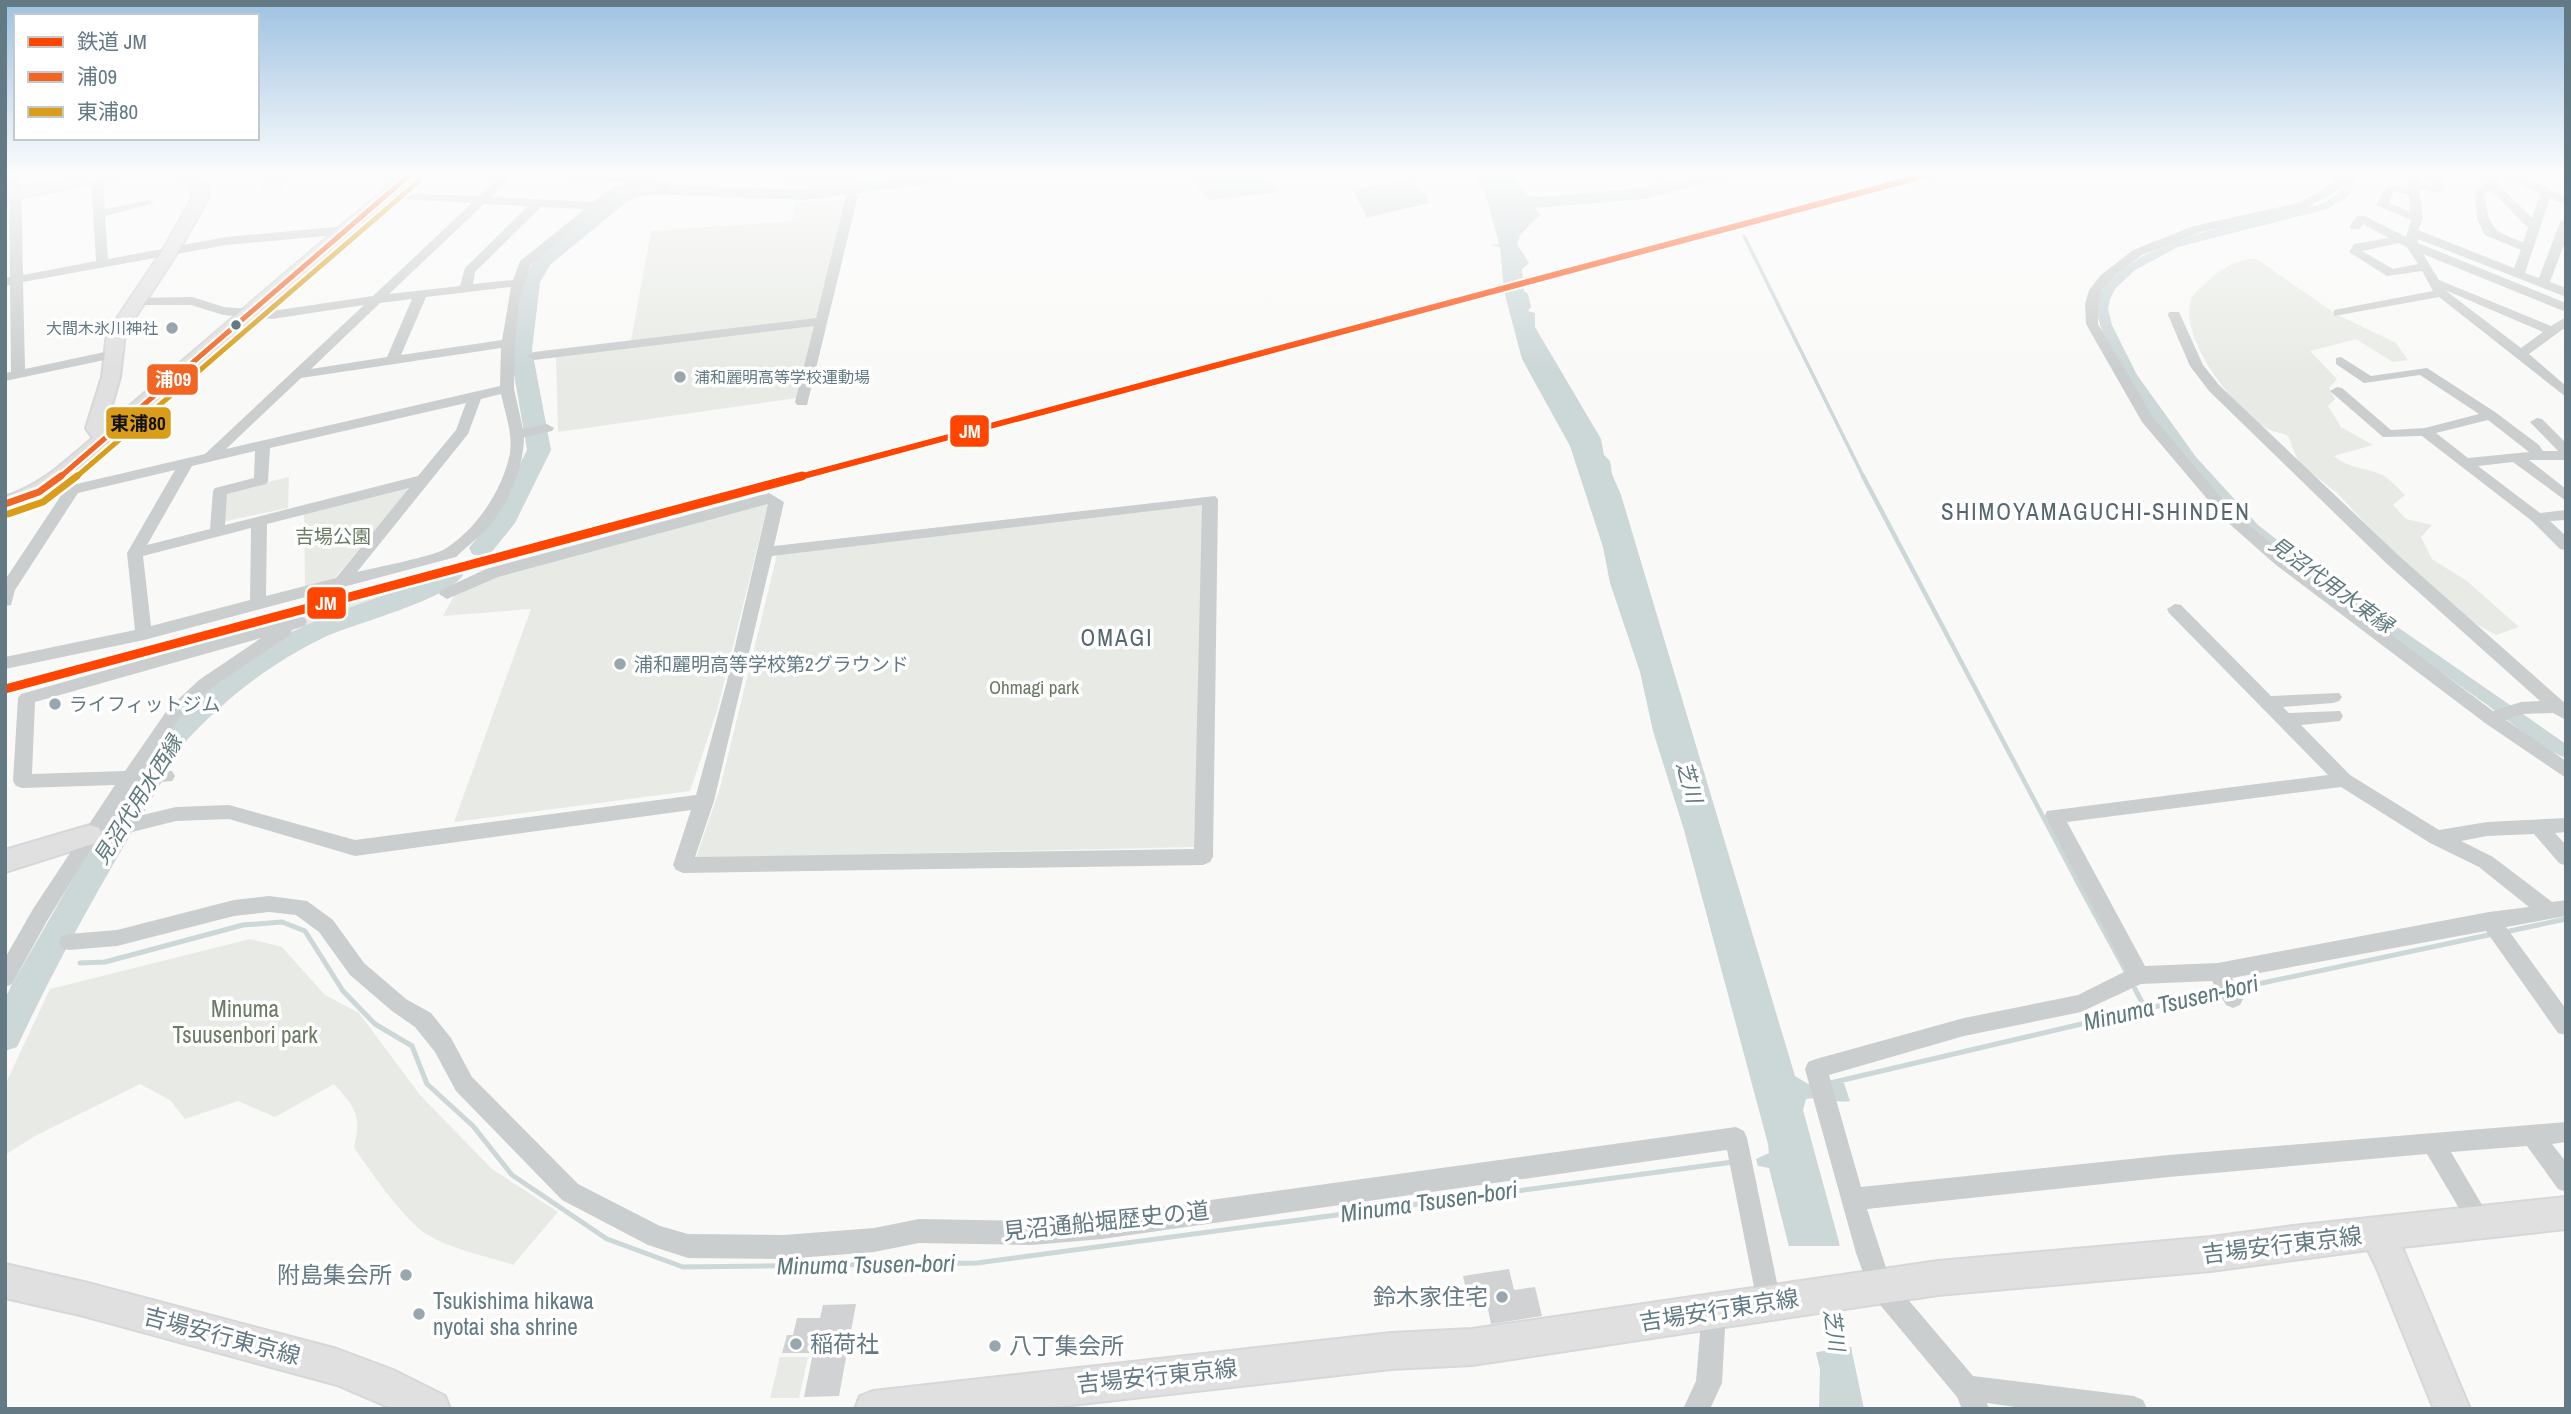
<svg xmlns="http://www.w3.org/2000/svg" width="2571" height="1414" font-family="'Archivo Narrow','Noto Sans JP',sans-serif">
  <rect width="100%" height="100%" fill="#f9f9f8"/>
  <polygon fill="#e8e9e9" points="786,173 940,173 878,185 807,191 808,186 791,184 786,180"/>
  <g fill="#e8ebe5">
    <polygon points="269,173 314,173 289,176 282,192 257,194"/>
    <polygon points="845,200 817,318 631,341 651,231 792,221 795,202"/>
    <path d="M2255 258 2336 314 2396 343 2408 360 2393 362 2356 339 2310 351 2337 379 2329 388 2335 399 2328 406 2341 427 2373 445 2334 456C2348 468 2363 467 2380 474 2389 477 2398 489 2405 495L2393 505 2406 519 2432 525 2421 537 2432 559 2467 581 2519 627 2496 635 2460 615 2396 556 2337 493 2299 463 2288 436C2282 433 2274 432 2268 429 2237 413 2173 333 2193 296 2196 291 2203 286 2208 281 2222 267 2235 261 2255 258Z"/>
    <polygon points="816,325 797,398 558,432 556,356"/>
    <polygon points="289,477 288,508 222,522 224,495 229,491"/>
    <polygon points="405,487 409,490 334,579 305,586 304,512"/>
    <polygon points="764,503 768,504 717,711 690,791 454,822 531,609 443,616 455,594 501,574"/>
    <polygon points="1204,503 1194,847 696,858 720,788 777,555"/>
    <polygon points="432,577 428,582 358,607 302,631 304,617 271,625 270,621"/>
    <path d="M250 939 282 947 325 995 359 1013 420 1095 492 1169 558 1212 513 1265C484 1255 447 1249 422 1231 402 1216 368 1169 354 1147 362 1116 355 1107 334 1084L275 1117 238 1101 185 1119 170 1100 140 1084 35 1136 5 1155V1085L50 989Z"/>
    <polygon points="780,1357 808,1357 799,1398 770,1398"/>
  </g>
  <g fill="#ccd7d8">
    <polygon points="1187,173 1266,173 1277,192 1209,200"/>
    <path d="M1468 173H1510L1528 196 1540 197 1635 189 1706 173H1747L1644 199 1535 208 1540 215 1520 235 1517 244 1529 263 1522 269 1524 291 1528 294 1531 307 1528 311 1535 313V327L1601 439 1604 455 1610 461 1612 474 1621 495 1795 1076 1808 1084 1844 1083 1850 1101C1835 1104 1821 1096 1806 1099L1803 1110 1839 1242 1852 1352 1864 1409H1819L1820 1369 1769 1168 1758 1166 1756 1159 1769 1153 1768 1144 1684 830 1653 731 1640 672 1610 583 1603 547 1570 446 1522 359 1504 291 1500 247 1490 245 1499 244 1485 192Z"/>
    <polygon points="1408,181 1424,193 1429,203 1365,218 1366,215 1352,189"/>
  </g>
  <polygon fill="#f9f9f8" points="1786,1246 1843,1246 1855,1346 1812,1353"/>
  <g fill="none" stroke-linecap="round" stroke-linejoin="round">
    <polyline stroke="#ccd7d8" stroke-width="3.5" points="1744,236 1864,478"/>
    <polyline stroke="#ccd7d8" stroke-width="4.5" points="1863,476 2077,881"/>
    <g stroke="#ccd7d8" stroke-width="5">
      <polyline points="2076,879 2127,973"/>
      <polyline points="2505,932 2566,919"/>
      <polyline points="80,963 105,962 243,925 282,922 305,931 343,991 375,1024 412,1046 427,1084 473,1126 512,1175 607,1239 683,1267 977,1263 1733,1162"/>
      <polyline points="2135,989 2145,1008"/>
      <polyline points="2234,989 2493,934"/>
      <polyline points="1826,1084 2222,991"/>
    </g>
    <path fill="#ccd7d8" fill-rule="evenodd" d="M2348 173H2358L2348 197 2327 209 2178 247 2135 270 2115 289 2110 299 2108 309 2112 325 2137 375 2196 457 2258 525 2321 574 2566 744V758C2546 752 2502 715 2483 702 2437 669 2391 637 2345 604 2312 581 2277 558 2248 531 2214 499 2084 343 2098 300 2117 241 2265 217 2319 205L2340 193Z"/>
    <g fill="#ccd7d8" fill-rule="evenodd">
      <polygon points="933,173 958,173 955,177 932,184 803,200 651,194 633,198 624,204 551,264 540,282 532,350 551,450 515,523 490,554 481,556 472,554 469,548 495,515 527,450 510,350 520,282 537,256 612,196 621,190 651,184 803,190"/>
      <path d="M450 567 459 569 463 575C446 601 354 623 323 638 271 663 226 698 187 740 126 841 67 940 17 1047L5 1051V999L11 986 98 835 167 726 183 709 220 677 283 636 326 616 399 590Z"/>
    </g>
  </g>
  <g fill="#d0d2d3">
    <polygon points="1509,1269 1514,1290 1535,1287 1542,1316 1491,1324 1487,1304 1470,1306 1463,1276"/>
    <polygon points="856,1304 839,1396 804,1397 813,1353 782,1353 787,1335 793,1335 797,1318 820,1318 823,1305"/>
  </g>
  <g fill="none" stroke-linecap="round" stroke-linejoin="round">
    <g stroke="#d6d7d8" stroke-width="4">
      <g id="secondary">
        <polygon points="95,173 123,173 115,178 5,201 5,191"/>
        <path d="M176 173 196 174 206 185 209 197 179 250 125 333 120 377 106 426 403 173H420L61 486 46 497 5 510V497C44 483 62 464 93 438L86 428 102 377 107 333 163 250 193 197 190 185Z"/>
        <polygon points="90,825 99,828 103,835 99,842 5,872 5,850"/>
        <polygon points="2566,1197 2566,1229 2402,1247 2470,1409 2434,1409 2376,1266 2368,1250 2211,1271 1938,1295 1472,1365 1391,1369 1036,1409 855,1409 860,1396 873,1391 1391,1333 1472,1329 1938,1261 2211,1237 2293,1226"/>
        <polygon points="5,1264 84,1282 337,1349 393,1370 445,1396 450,1409 393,1409 337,1385 84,1316 5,1298"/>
      </g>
    </g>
    <g fill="#cbcece" fill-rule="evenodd">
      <polygon points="9,173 21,173 23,275 96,261 91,176 97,173 103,176 105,209 149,200 155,203 105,216 108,259 226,237 347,226 353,230 347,234 226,245 23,282 25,369 114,350 121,354 114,358 5,381 5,373 11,372 10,285 5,286 5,278 10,277"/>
      <path d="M504 173H516L491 197 593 202 610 189 628 183 548 176 543 173 648 178 671 183 665 194 661 195 655 192 658 186 647 185 618 193 530 265 519 302 515 343 514 389 523 429 547 424 554 428 552 431 524 437C524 464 511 497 495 519 485 533 468 545 456 557L144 640 5 669V657L135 630 127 553 175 470 78 493 15 590 11 605 5 606V580L60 497 26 505 21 503 18 500 21 497 205 454 364 305 272 319 223 315 191 305H137L131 301 133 298 192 297 224 307 272 311 373 296 472 203 386 198 380 195 382 193 479 196ZM484 204 528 206 465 268 460 286 389 294ZM541 207 585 209 520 261 513 280 473 284 475 272ZM511 287 502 340 401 355 426 297ZM412 299 387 357 311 369 380 303ZM501 348 500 386 226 449 301 378ZM501 394C505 413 513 434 510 453 503 489 477 529 445 549 431 557 377 567 357 572L468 434 481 399ZM466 403 456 430 418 476 225 525 227 494 266 484 268 481 270 448ZM255 451 254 478 215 488 213 491 210 529 147 545 192 466ZM409 488 336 578 266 596 267 524ZM251 528 250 600 151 626 143 556Z"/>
      <polygon points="2340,173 2351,173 2340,189 2306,208 2201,232 2142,255 2116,274 2102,290 2098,304 2098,324 2153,417 2235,514 2288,557 2493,711 2521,702 2540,701 2386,563 2209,391 2190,366 2168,315 2169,312 2179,312 2203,365 2219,385 2398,555 2566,704 2566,720 2553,713 2522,714 2506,720 2566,761 2566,778 2485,723 2276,565 2225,520 2142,422 2086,324 2085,304 2089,290 2101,275 2133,250 2194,226 2298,203 2332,184"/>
      <path d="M2407 173H2417L2419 182 2432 185 2429 173H2440L2445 190 2439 193 2419 189 2423 218 2418 230 2514 268 2521 250 2485 235 2477 219 2474 191 2488 182 2495 173H2515L2566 197V205L2550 198 2525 273 2539 278 2560 222 2566 219V239L2550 282 2566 288V297L2418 239V243L2566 303V312L2423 254 2439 280 2551 326 2566 317V327L2529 354 2566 386V397L2439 297 2334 316V310L2433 291 2422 271 2387 276 2349 252 2354 244 2389 238 2363 224 2359 229H2351L2349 227 2357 216H2365L2406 237 2411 220 2376 205 2387 185 2408 188ZM2504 176 2540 194 2532 218 2498 184ZM2491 190 2528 228 2523 242C2491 231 2490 227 2484 194ZM2394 191 2409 195 2410 212 2389 203ZM2399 243 2407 247 2418 264 2393 269 2362 251ZM2445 290 2543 332 2521 348Z"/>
      <polygon points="852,193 858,196 807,405 797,405 795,402 814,326 534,360 527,356 534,352 816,318 846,196"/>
      <path d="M2341 357 2371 376 2427 368 2495 412 2539 445 2543 451H2558L2530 422 2537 418 2542 419 2566 443V460H2529L2566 489V501L2513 462 2478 466 2540 513 2566 510V520L2550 521 2566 536V550L2560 549 2532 521 2422 436 2383 437 2330 391 2337 387 2342 388 2391 430 2425 428 2479 414 2420 375 2364 383 2336 364V358ZM2488 420 2529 452 2468 458 2436 433Z"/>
      <path d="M769 493 784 502 774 546 1215 496 1218 499 1213 857 1210 862 1203 865 683 873 676 870 673 865 691 810 355 856 229 819 176 821 96 841 47 921 12 984 5 987V958L33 909 115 785 22 788 16 786 13 781 18 698 21 694 299 616 305 618 307 622 305 626 292 630 290 635 211 688 180 717 145 770 172 771 175 776 172 781 135 784 109 823 176 807 229 805 355 840 696 795 726 685 768 504 498 577 447 599 439 594 441 590 486 569ZM1202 505 1194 849 695 857 714 801 772 556ZM261 638 199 680 168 709 125 771 32 774 35 702Z"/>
      <path d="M2175 604 2181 605 2271 696 2339 693 2342 697 2339 701 2333 703 2283 707 2289 713 2340 711 2343 716 2340 721 2301 725 2350 775 2439 830 2487 822 2566 818V832L2555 833 2566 845V866L2559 863 2534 834 2487 836 2461 841 2493 857 2552 902 2566 900V916L2506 927 2566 1009V1035L2558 1033 2486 931 2232 978 2243 999 2240 1005 2233 1008 2226 1005 2212 981 2141 984 2081 1012 1964 1036 1829 1075 1861 1187 2169 1155 2566 1122V1142L2552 1144 2566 1162V1192L2558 1189 2527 1146 2451 1152 2492 1222 2488 1230 2480 1233 2472 1230 2427 1154 2169 1177 1867 1209 1889 1277 1973 1376 2134 1396 2143 1400 2147 1409H2029L1987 1403 1989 1409H1962L1957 1397 1871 1294 1856 1253 1805 1069 1808 1062 1816 1059 1964 1018 2078 995 2126 971 2045 816 2047 811 2328 775 2169 613 2167 609ZM2341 787 2430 843 2479 867 2529 907 2489 912 2218 963 2145 966 2067 822Z"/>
      <polygon points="269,896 307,901 333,920 364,963 406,999 431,1013 451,1038 472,1077 578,1184 660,1226 688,1234 784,1235 874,1228 919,1219 1032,1221 1102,1215 1736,1127 1744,1131 1747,1138 1781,1302 1778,1311 1769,1314 1760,1311 1757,1302 1727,1150 1102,1239 1032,1245 919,1243 874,1252 784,1259 688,1258 648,1245 562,1200 456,1091 435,1052 415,1027 392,1011 350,975 319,932 296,915 269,912 234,916 117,946 69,950 62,948 59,942 62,936 69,934 117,930 234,900"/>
      <polygon points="1714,1298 1723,1301 1726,1310 1722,1383 1710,1409 1683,1409 1696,1381 1702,1310 1705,1301"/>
    </g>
    <use href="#secondary" fill="#e0e0e1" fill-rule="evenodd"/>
    <g stroke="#fff" stroke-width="9">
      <polyline id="bus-1-far1" points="59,478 412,173"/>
    </g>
    <g stroke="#fff" stroke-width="12">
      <polyline id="bus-1" points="5,504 39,492 61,476"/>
    </g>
    <g stroke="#fff" stroke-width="9">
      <polyline id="bus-2-far1" points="75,478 419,181"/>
    </g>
    <g stroke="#fff" stroke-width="12">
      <polyline id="bus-2" points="8,514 43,502 77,476"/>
    </g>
    <use href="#bus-1-far1" stroke="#f26522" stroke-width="5"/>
    <use href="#bus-1" stroke="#f26522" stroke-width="7"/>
    <use href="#bus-2-far1" stroke="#d99d1a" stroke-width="5"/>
    <use href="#bus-2" stroke="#d99d1a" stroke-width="7"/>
    <g stroke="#fff" stroke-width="10">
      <polyline id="rail-1-far1" points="796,478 1934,173"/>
    </g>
    <g stroke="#fff" stroke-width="14">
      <polyline id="rail-1" points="5,689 802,476"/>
    </g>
    <use href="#rail-1-far1" stroke="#ff4500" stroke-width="6"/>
    <use href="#rail-1" stroke="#ff4500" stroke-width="9"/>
  </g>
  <linearGradient id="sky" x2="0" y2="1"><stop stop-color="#9dc2e2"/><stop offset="0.47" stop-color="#fcfcfc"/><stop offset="1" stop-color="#fcfcfc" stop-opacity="0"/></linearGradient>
  <rect width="2571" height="370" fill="url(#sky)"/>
  <circle fill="#637a84" stroke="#fff" stroke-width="2.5" cx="236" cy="325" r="6"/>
  <g fill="#98a6ad" stroke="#fff" stroke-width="2.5">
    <circle cx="172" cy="328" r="7"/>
    <circle cx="680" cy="377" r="7"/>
    <circle cx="620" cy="664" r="7"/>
    <circle cx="55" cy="704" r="7"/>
    <circle cx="406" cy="1275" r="7"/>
    <circle cx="1502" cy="1297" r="7"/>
    <circle cx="419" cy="1314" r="7"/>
    <circle cx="796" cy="1344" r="7"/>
    <circle cx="995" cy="1346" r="7"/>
  </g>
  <g text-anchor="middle" stroke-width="7" stroke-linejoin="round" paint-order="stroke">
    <g font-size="16" fill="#637a84" stroke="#fff" text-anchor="end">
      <text x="158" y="334">大間木氷川神社</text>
      <text x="694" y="383" text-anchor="start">浦和麗明高等学校運動場</text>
    </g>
    <g font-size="19" fill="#6b7a63" stroke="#fff">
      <text x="333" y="543">吉場公園</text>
      <text x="1034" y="694">Ohmagi park</text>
    </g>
    <g font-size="19" fill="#637a84" stroke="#fff" text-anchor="start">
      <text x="634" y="671">浦和麗明高等学校第2グラウンド</text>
      <text x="69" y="711">ライフィットジム</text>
    </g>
    <g font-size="21" font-style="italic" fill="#5e7a7d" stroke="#fff">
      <text transform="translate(2331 585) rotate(36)" y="7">見沼代用水東縁</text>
      <text transform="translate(1689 782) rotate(74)" y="7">芝川</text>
      <text transform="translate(138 800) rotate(-58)" y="7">見沼代用水西縁</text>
      <text transform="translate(1834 1330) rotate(82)" y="7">芝川</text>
    </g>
    <g font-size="23" letter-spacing="2" fill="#56676e" stroke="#fff">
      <text x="2096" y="520">SHIMOYAMAGUCHI-SHINDEN</text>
      <text x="1117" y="646">OMAGI</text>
    </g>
    <g font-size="23" fill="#6b7a63" stroke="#fff">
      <text x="245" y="1017">Minuma<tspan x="245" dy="26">Tsuusenbori park</tspan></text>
    </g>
    <g font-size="23" fill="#637a84" stroke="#fff">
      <text transform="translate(1106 1221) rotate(-6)" y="8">見沼通船堀歴史の道</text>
      <text transform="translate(2282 1245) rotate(-7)" y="8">吉場安行東京線</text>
      <text transform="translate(1719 1310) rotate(-9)" y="8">吉場安行東京線</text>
      <text transform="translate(222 1336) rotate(15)" y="8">吉場安行東京線</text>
      <text transform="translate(1157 1376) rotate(-6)" y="8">吉場安行東京線</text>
    </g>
    <g font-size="23" fill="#637a84" stroke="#fff" text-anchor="start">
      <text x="392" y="1283" text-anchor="end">附島集会所</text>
      <text x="1488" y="1305" text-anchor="end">鈴木家住宅</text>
      <text x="433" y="1309">Tsukishima hikawa<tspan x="433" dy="26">nyotai sha shrine</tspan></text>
      <text x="810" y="1352">稲荷社</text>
      <text x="1009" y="1354">八丁集会所</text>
    </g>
    <g font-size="24" font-style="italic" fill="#5e7a7d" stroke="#fff">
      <text transform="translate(2171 1003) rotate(-13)" y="8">Minuma Tsusen-bori</text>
      <text transform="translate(1429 1202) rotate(-8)" y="8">Minuma Tsusen-bori</text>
      <text transform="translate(866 1265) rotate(-1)" y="8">Minuma Tsusen-bori</text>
    </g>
  </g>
  <g stroke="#fff" stroke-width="2.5">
    <rect x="146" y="363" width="53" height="33" rx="7" fill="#f26522"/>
    <rect x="105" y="406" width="67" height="34" rx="7" fill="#d99d1a"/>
    <rect x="949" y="414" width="41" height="34" rx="7" fill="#ff4500"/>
    <rect x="306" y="586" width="41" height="34" rx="7" fill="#ff4500"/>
  </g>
  <g font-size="19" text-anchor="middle" font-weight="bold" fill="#fff">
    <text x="173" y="386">浦09</text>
    <text x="970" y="438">JM</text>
    <text x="326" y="610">JM</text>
  </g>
  <g font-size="19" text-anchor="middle" font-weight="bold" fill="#111">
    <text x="138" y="430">東浦80</text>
  </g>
  <rect width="2571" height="1414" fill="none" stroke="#637a84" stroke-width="14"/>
  <rect x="14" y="14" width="245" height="126" fill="#ffffff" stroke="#c1cace" stroke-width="2"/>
  <rect x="28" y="37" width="35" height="10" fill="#ff4500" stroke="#c1cace" stroke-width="2"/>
  <text x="77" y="49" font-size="21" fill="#637a84">鉄道 JM</text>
  <rect x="28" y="72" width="35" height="10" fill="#f26522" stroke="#c1cace" stroke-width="2"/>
  <text x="77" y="84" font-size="21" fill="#637a84">浦09</text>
  <rect x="28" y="107" width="35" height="10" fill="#d99d1a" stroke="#c1cace" stroke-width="2"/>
  <text x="77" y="119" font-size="21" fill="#637a84">東浦80</text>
</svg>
